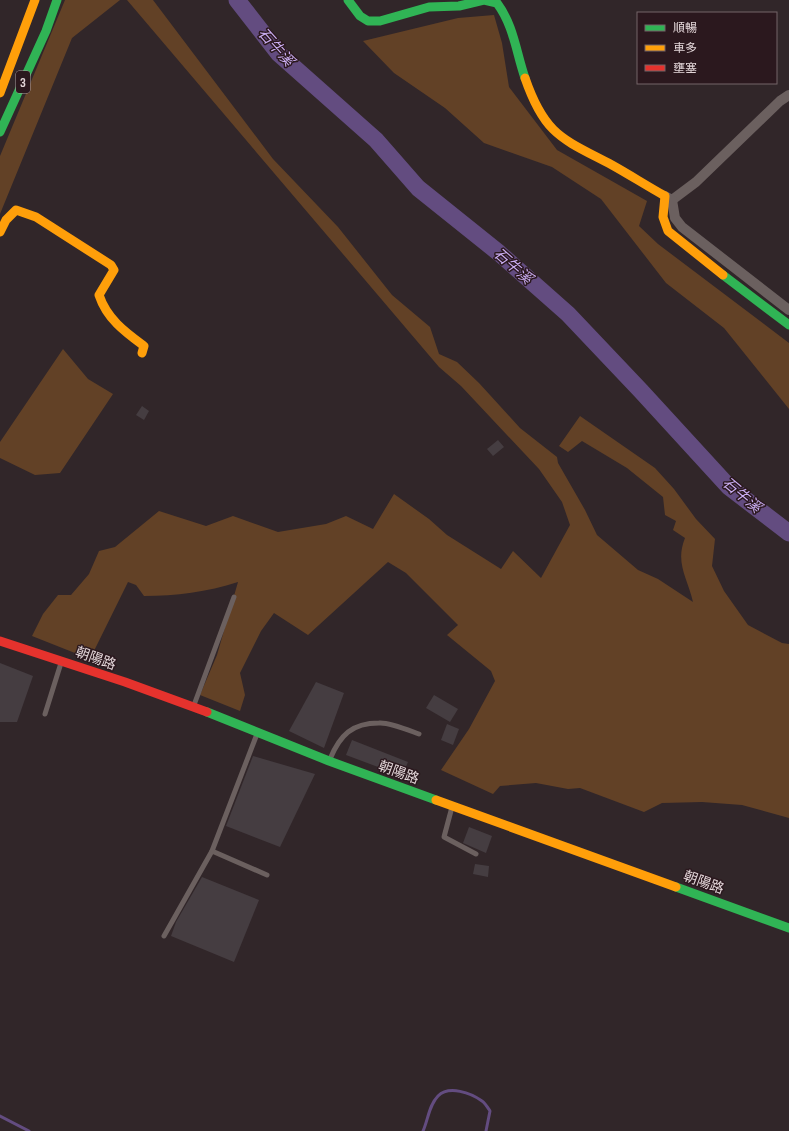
<svg xmlns="http://www.w3.org/2000/svg" width="789" height="1131" font-family="'Sofia Sans Condensed','Noto Sans TC',sans-serif">
  <rect width="100%" height="100%" fill="#312629"/>
  <g fill="#624126">
    <polygon points="65,0 120,0 72,38 0,214 0,156"/>
    <path d="M127 0H153L273 159 338 227 392 295 430 327 439 354 457 362 479 383 520 428 557 457 558 463 585 510 597 535 638 570 658 579 693 602C687 577 675 563 685 538L673 530 676 521 665 515 663 497 627 468 582 441 568 452 559 446 580 416 655 468 674 489 696 519 715 539 712 566 724 591 748 625 782 643 789 644V818L742 805 702 802 662 803 644 812 580 788 568 789 536 783 500 786 493 794 441 770 469 729 495 681 491 671 447 635 458 625 406 573 388 562 308 635 274 613 261 631 240 673 245 695 240 711 200 695 217 655 238 582C207 592 176 596 144 596L136 585 128 582 90 659 32 636 43 614 58 595H71L89 574 99 551 115 547 159 511 206 526 233 516 278 532 326 524 346 516 373 529 394 494 429 519 447 535 501 569 513 551 541 578 570 525 562 502 539 469 461 386 439 367Z"/>
    <polygon points="494,15 502,43 509,87 557,150 647,201 639,226 658,244 789,343 789,409 724,328 666,283 601,199 552,167 484,143 445,108 394,73 363,41 458,18"/>
    <polygon points="63,349 88,379 113,394 60,473 35,475 0,458 0,442"/>
  </g>
  <g fill="none" stroke-linecap="round" stroke-linejoin="round">
    <g stroke="#634c80" stroke-width="3">
      <polyline points="0,1116 29,1131"/>
      <path d="M423 1131C428 1120 429 1105 438 1096 449 1085 471 1093 482 1101 485 1103 488 1108 490 1111L486 1131"/>
    </g>
    <polyline stroke="#634c80" stroke-width="17" points="237,0 279,54 376,140 418,188 499,253 568,314 641,391 729,487 789,533"/>
  </g>
  <g fill="#453d41">
    <polygon points="142,406 149,411 144,420 136,415"/>
    <polygon points="498,440 504,447 493,456 487,449"/>
    <polygon points="0,663 33,676 17,722 0,722"/>
    <polygon points="316,682 344,693 324,748 289,731"/>
    <polygon points="434,695 458,709 450,722 426,708"/>
    <polygon points="447,724 459,729 453,745 441,740"/>
    <polygon points="352,740 408,762 402,776 346,755"/>
    <polygon points="253,756 315,774 280,847 226,826"/>
    <polygon points="469,827 492,836 486,853 463,843"/>
    <polygon points="475,864 489,866 488,877 473,874"/>
    <polygon points="202,877 259,900 234,962 171,936 176,922"/>
  </g>
  <g fill="none" stroke-linecap="round" stroke-linejoin="round">
    <g stroke="#6b605f" stroke-width="5">
      <polyline points="194,705 234,597"/>
      <polyline points="45,714 61,663"/>
      <path d="M330 759C340 735 352 723 379 723 389 722 408 730 419 734"/>
      <polyline points="452,807 444,837 476,854"/>
      <polyline points="212,851 267,875"/>
      <polyline points="164,936 212,851 257,734"/>
    </g>
    <g stroke="#6b605f" stroke-width="10">
      <polyline points="665,196 672,200 696,182 780,101 789,95"/>
      <polyline points="672,200 675,218 682,227 789,310"/>
    </g>
    <g stroke="#30b455" stroke-width="9">
      <path d="M348 0 360 16 368 21H380L429 7 459 6 484 0 497 3C514 26 516 52 525 78"/>
      <polyline points="0,132 46,31 57,0"/>
      <polyline points="723,275 789,325"/>
      <polyline points="207,712 329,761 436,800"/>
      <polyline points="676,887 789,928"/>
    </g>
    <g stroke="#ff9f0a" stroke-width="9">
      <path d="M525 78C545 136 563 139 612 165 630 175 647 186 665 196L663 217 668 231 723 275"/>
      <polyline points="0,93 35,0"/>
      <path d="M0 232 6 220 16 210 36 217 111 265 114 270 99 295C107 319 125 332 144 346L142 353"/>
      <polyline points="436,800 676,887"/>
    </g>
    <polyline stroke="#e5322d" stroke-width="9" points="0,641 125,682 207,712"/>
  </g>
  <g text-anchor="middle" stroke-width="3" stroke-linejoin="round" paint-order="stroke">
    <rect fill="#2b181e" stroke="#ab9ca0" stroke-width="1" x="16" y="71" width="14" height="22" rx="3"/>
    <g font-size="13" font-weight="bold" fill="#e2d5d8">
      <text x="23" y="87">3</text>
    </g>
    <g font-size="14" fill="#e2d5d8" stroke="#2b181e">
      <text transform="translate(96 658) rotate(20)" y="5">朝陽路</text>
      <text transform="translate(399 772) rotate(20)" y="5">朝陽路</text>
      <text transform="translate(704 882) rotate(20)" y="5">朝陽路</text>
    </g>
    <g font-size="15" font-style="italic" fill="#cbaff4" stroke="#2b181e">
      <text transform="translate(276 47) rotate(48)" y="5">石牛溪</text>
      <text transform="translate(513 266) rotate(41)" y="5">石牛溪</text>
      <text transform="translate(742 495) rotate(40)" y="5">石牛溪</text>
    </g>
  </g>
  <rect x="637" y="12" width="140" height="72" fill="#2b181e" stroke="#746468"/>
  <rect x="645" y="25" width="20" height="6" fill="#30b455" stroke="#746468"/>
  <text x="673" y="32" font-size="12" fill="#e2d5d8">順暢</text>
  <rect x="645" y="45" width="20" height="6" fill="#ff9f0a" stroke="#746468"/>
  <text x="673" y="52" font-size="12" fill="#e2d5d8">車多</text>
  <rect x="645" y="65" width="20" height="6" fill="#e5322d" stroke="#746468"/>
  <text x="673" y="72" font-size="12" fill="#e2d5d8">壅塞</text>
</svg>
